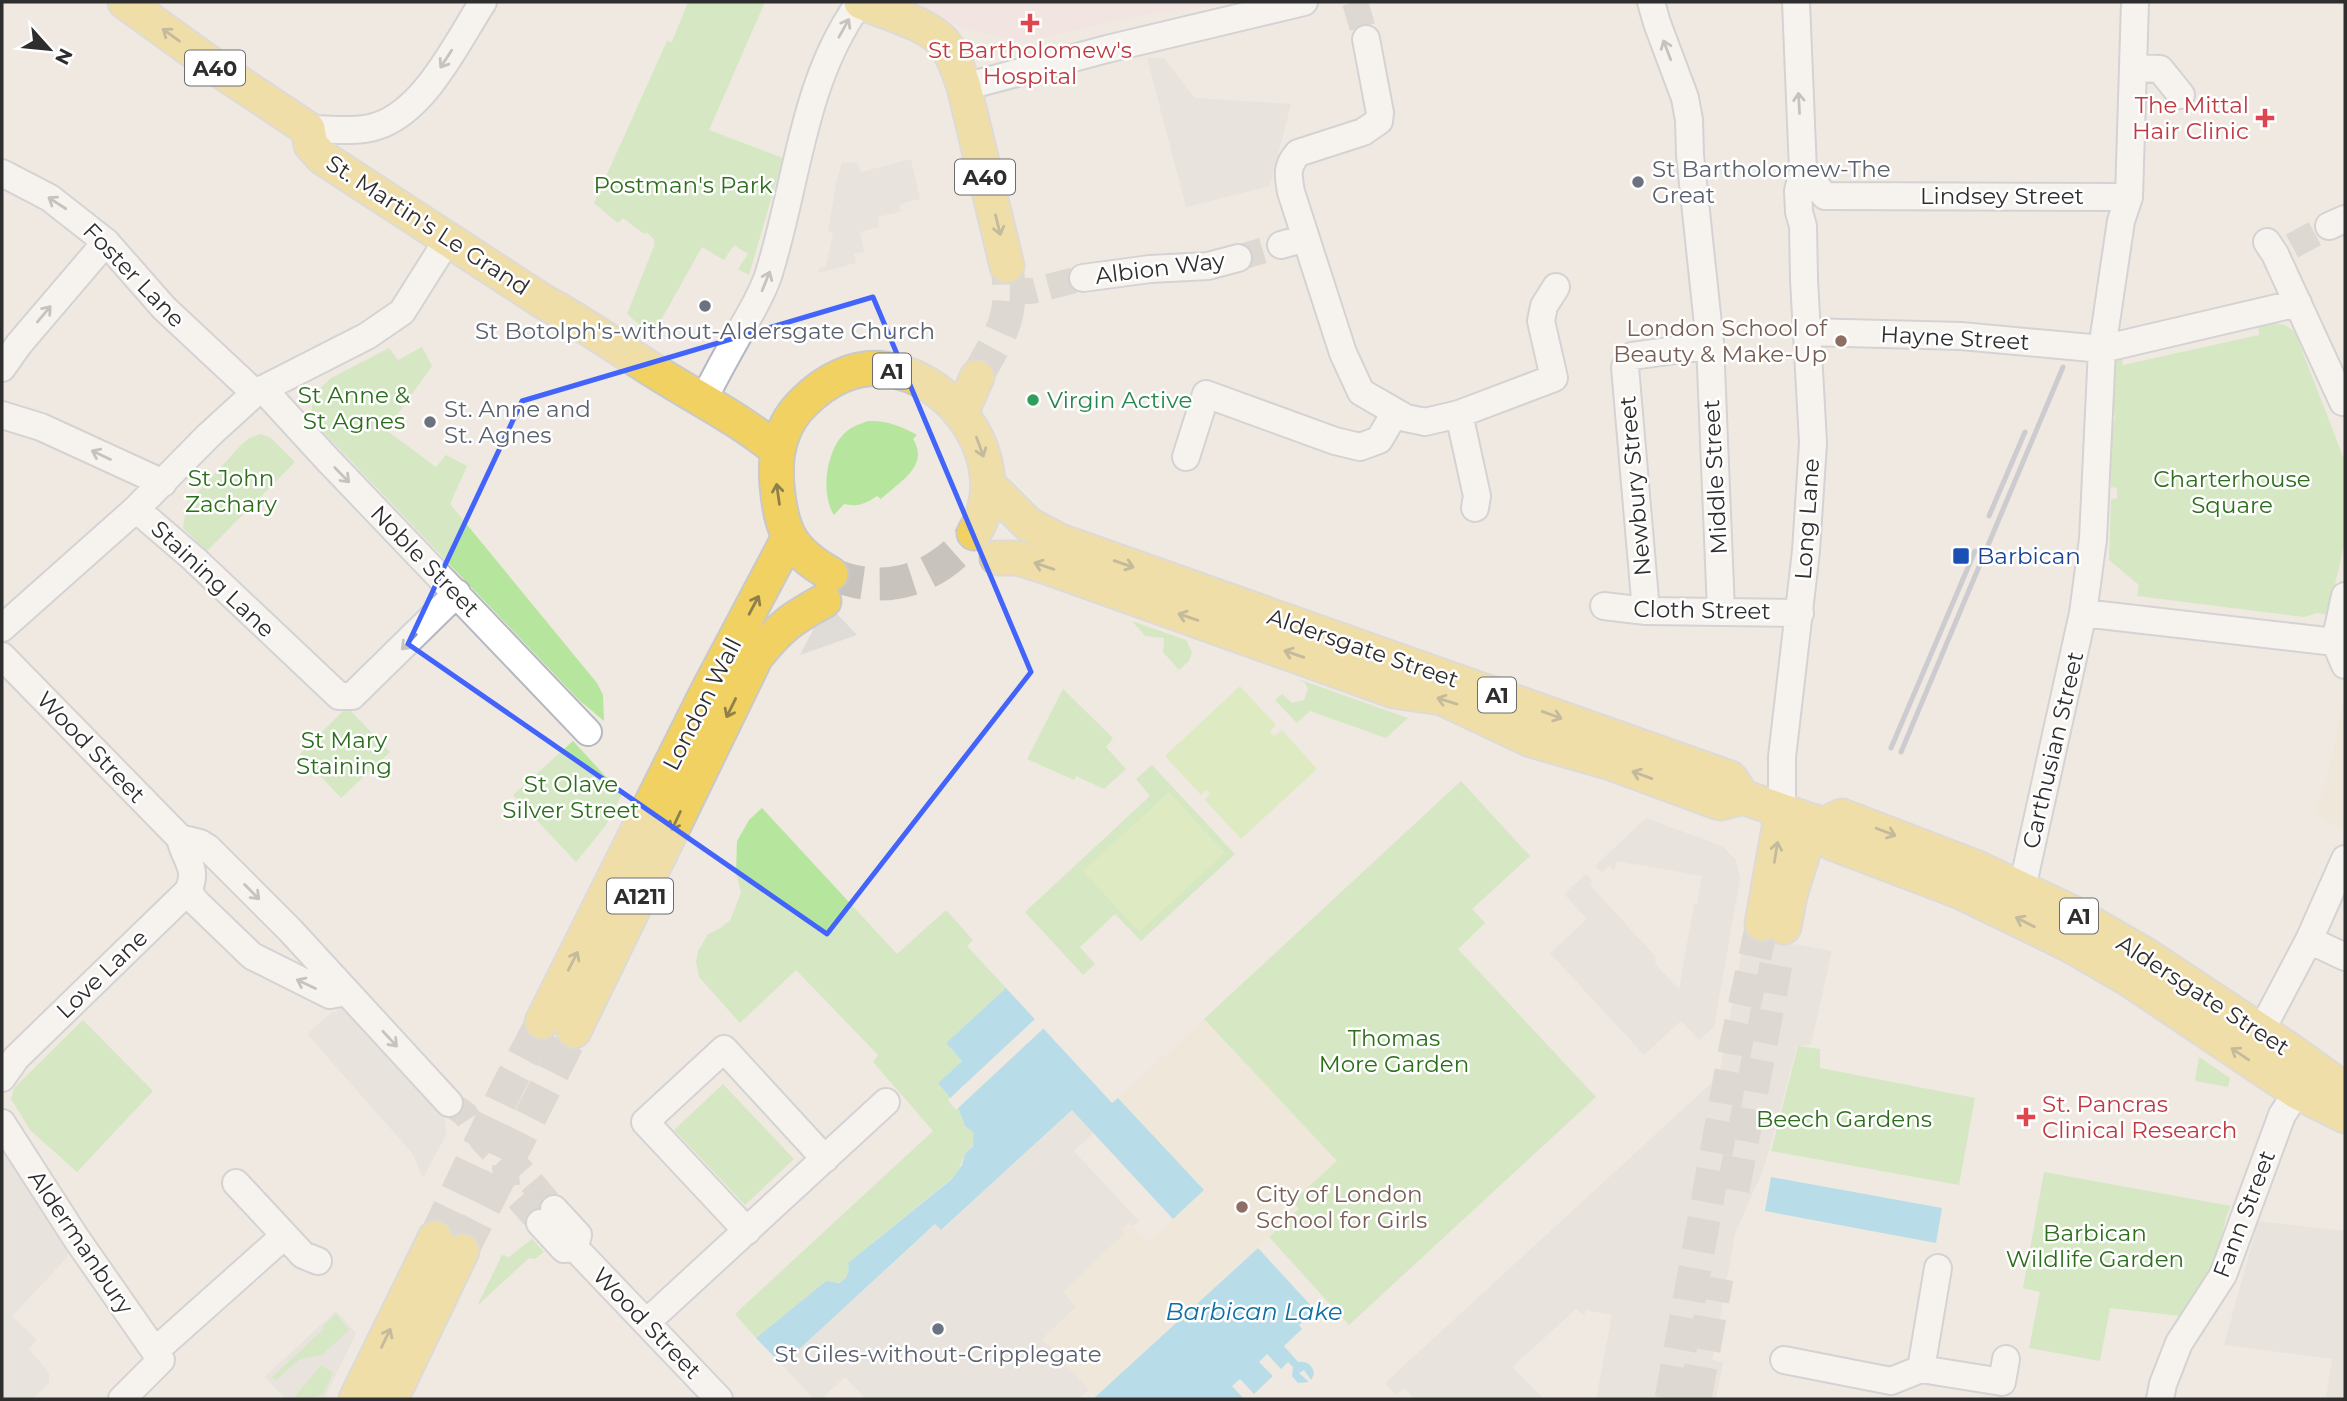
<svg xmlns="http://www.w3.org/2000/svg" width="2347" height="1401" font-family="Montserrat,sans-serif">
<rect width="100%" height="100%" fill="#efe9e1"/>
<path fill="#f0e6d1" d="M2345,690v141l-32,-18 13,-29z
M1204,1019l133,142 -43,40 6,7 -205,189 -53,-58 34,-32 -14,-15 6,-12 57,-47 -3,-3 7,-7 19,19 56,-52 -86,-92z"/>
<path fill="#f5dfe0" d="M900,2h343l-102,13 -117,27 -52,-11z"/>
<path fill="#b6e59e" d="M688,2h77l-56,128 74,28 -34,117 -11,-6 10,-15 -14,-9 -10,15 -22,-13 -50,89 -25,-22 27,-68v-7l-8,-7 -2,2 -21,-16 -5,5 -24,-20 73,-162 5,1z
M2265,321l20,4 10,7 50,130v79l-17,74 -11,-2 -13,4 -167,-21 2,-11 -30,-25 2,-61 6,-1v-10l-6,-1 -2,-62 5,-3 1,-6 -4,-5 2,-55 8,-2 2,11 136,-30 -1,-13z
M422,347l10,19 -46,64 50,37 10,-12 21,11 -17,38 147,179 6,12 1,26 -25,-21 -268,-281 2,-24 18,-17 58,-30 9,12z
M868,421c17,-1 34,5 49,14l-4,4c17,27 -14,43 -32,60l-4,-3c-12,8 -18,11 -33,8l-10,11c-14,-21 -8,-67 13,-84 6,-5 13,-7 21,-10z
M261,434l10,4 24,24 -88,89 -24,-23 4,-24 55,-60 7,-6z
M1132,621l54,19 6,12 -3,9 -10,9 -16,-18 1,-14 -19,-2z
M1298,679l110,39 -22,20 -76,-27 -13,12 -22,-23 7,-6 10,9 12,-3 4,-11 -3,-6z
M1063,689l50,49 -7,9 20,22 -22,20 -28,-13 -2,4 -47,-21z
M347,707l43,45 -49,46 -41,-44z
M573,741l49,53 -16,31 -30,37 -63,-67z
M1152,765l83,89 -94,87 -26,-27 -35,33 15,17 -12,11 -58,-63 125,-116 -14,-17z
M1461,781l69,75 -58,53 13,14 -27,26 138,148 -247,228 -80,-88 30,-28 -6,-8 44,-40 -133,-142z
M762,808l135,146 49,-44 27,30 -6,6 39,42 -60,55 16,18 -24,22 20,24 7,19 9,7c2,10 -2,13 -8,20 -4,5 -6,15 -10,22l-108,88 1,9 -6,9 -10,2 -7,-2 -70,57 -21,-24 198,-183 -60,-69 5,-7 -82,-85 -56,53 -41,-46 -3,-15 2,-11 10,-17 11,-5 11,-9 3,-7 8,-20 -5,-21 1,-31 12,-21z
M83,1020l70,71 -76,81 -47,-42 -19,-31 3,-11z
M1798,1046l22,3v19l155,30 -16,87 -188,-34z
M2199,1057l31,21 -2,9 -33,-6z
M723,1084l71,75 -49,46 -71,-75z
M2044,1172l187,34 -4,8 -13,52 -33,50 -71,-8 -10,53 -71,-13 11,-56 -17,-4z
M532,1239l12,13 -9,7 -6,-1 -52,48 25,-51 7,2z
M336,1311l20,22 -32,66h-37l-22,-22z"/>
<path fill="#c9ec9a" d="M1240,686l36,39 -6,6 4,5 8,-6 35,39 -76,70 -36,-39 5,-6 -4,-4 -5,5 -36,-39z
M1169,792l56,61 -86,79 -56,-61z"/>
<path fill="#dfdcd8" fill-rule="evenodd" d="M1147,58h17l31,40 96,6 -21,82 -84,21z
M911,159l9,40 -20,5 1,8 -23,5 1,10 -19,5 4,20 -10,2 2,9 -38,10 2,-6 5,1 5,-20 3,-15 -5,-2 8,-47 6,-22 16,1 3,9z
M827,603l30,32 -57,20z
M1646,818l76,28 14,14 4,19 -26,148 -15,13 -18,-19 -37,34 -94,-102 37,-34 -23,-25 22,-20 7,7 -3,4 66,72 -1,7 24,25 15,-85h3l5,-28 -85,-15 -3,10 -5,-5 -7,7 -7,-7z
M1745,935l87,16 -21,94 -14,1 -32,119 -30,69 -22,123v3l10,2 -7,37h-120l16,-84 -26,-5 -2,6 -8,-7 -64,58 32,32h-130l-10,-11 -8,7 -11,-12 334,-307z
M342,1008l6,3 96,101 2,23 -23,43 -11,-25 -105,-119 24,-21z
M1073,1109l21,24 -20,18 65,70 -6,5 -4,-3 -7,6 3,4 -62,59 13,15 -34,32 47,51 -11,9h-212l-21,-22 -24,22h-7l-32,-34 154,-141 6,6z
M2,1151l71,97 -10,14 -51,54 25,24 -8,9 20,24v10l-16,16h-31z
M2258,1221l87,10v168h-19l6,-40 -108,-14z
M336,1311l20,22 -32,66h-13l12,-5 10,-21 -12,-8 -28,34h-6l-22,-22zM336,1314l13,16 -27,25 -22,4 -25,22 -3,-4 52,-48 -1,-3z"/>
<path fill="#75cff0" d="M1006,988l106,115 6,-5 86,92 -31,29 -101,-109 -131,120 -6,-6 -153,141 -26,-27 70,-57 13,2c8,-4 11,-11 9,-20l104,-84 10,-14 3,-11 8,-8 1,-13 -9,-7 -7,-19 -20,-24 24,-22 -16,-18z
M1771,1177l171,31 -6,35 -171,-32z
M1258,1248l57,62 -16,15 3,4 -18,17 14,16c9,-1 15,3 16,12l-3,6 -7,-10 -5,3 10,9 -11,1 -6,-7 1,-9 -5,-5 -7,7 -14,-15 -8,8 14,14 -19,18 -14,-15 -8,7 12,13h-151z"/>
<path fill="#efe9e1" d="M1035,1019l9,9 -88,82 -8,-10z"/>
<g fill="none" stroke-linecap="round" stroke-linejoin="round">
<path stroke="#c8c4bd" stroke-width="26" stroke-dasharray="26 13" stroke-linecap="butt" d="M1355,2l11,37
M2292,246l37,-20
M1238,258l43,-13
M1010,290l22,1 51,-13
M449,1103l16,11 17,26 23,24 16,6 33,39
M505,1164l2,22 33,37"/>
<path stroke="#c8c4bd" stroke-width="33" stroke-dasharray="33 17" stroke-linecap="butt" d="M977,377c25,-47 37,-56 30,-111
M831,574c56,23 107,5 143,-41
M1733,1190l43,-225
M435,1238l73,-152 34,-64
M462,1251l112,-220
M1671,1399l65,-355 26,-120
M1695,1399l22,-121"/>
<defs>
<path id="minor" d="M1651,2l6,21 28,75 4,22 1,35 20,188 11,268
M1366,39l14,74 -1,8 -16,11 -65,21c-12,14 -10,22 -7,39l52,161 18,39 45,26 19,4 34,-8 95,-36 -13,-57 3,-15 12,-19
M2133,68l27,1 21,26
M964,87l143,-38 197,-47
M308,129c21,0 49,4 69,-3 48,-15 80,-84 106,-124
M1803,171l22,25 304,1
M2,173l48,25 56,44 58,66 91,85
M2329,226l16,-7
M2267,242l8,12 68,148
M1281,245l25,-7
M1083,278l67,-9 58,-3 30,-8
M1807,332l154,4 141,13 196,-46
M2,368l17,-24 87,-102
M263,389l65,71 260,272
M703,400c12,-23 25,-47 38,-70 10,-18 22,-37 28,-57 29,-92 33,-191 91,-271
M1459,414l18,82 -2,12
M2,415l39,12 122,56
M1186,457l20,-63 129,47 25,6 19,-7 16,-27
M136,509l58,50 145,137h13l105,-103
M1604,606l42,5 154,2
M1646,611l-21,-244 7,-11 73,-10 5,-3
M2083,613l252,29
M2,628l134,-119 73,-74 46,-42 112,-57 35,-24 46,-73
M2335,642l10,-46
M2335,642l10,23
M2,656l178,182c5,23 19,30 8,53l-172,167 -14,20
M1782,811v-54l24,-206 7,-108 -9,-164 -1,-53 -4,-14 -1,-21 5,-20 -7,-169
M180,838l20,5 8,5 82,82 159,173
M2020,886l5,-11 58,-262 10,-74 9,-190 19,-128 8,-24 6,-195
M188,891l8,11 56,54 78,39 17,-3
M2309,940l36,17
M2261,1031l48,-91 36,-81
M2,1123l74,115 85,122 -39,39
M236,1183l67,72 15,6
M554,1209l24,26 -3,13
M540,1223l24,26 11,-1
M747,1231l-102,-109 79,-73 101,110
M575,1248l144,151
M647,1322l239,-220
M155,1351l129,-115
M1784,1360l107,21 30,-12
M1921,1369l81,13 4,-23
M1921,1369l17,-101
M2160,1399l3,-15 16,-41 44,-68 59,-160 26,-40"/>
<path id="major" d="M125,2l90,65 93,62 3,16 12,13 221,144c40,21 76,48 115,72 40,25 82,46 118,76
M861,2c23,10 68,22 83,41 10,13 15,29 20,44l43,179
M961,413l16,-36
M989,485l39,39 32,17 670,237 13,19 80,28 19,-9 133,51 98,46 71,41 147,97 54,39
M997,558h20l27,8 350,125 48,7 89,42 80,23 103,38 7,2 22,-6
M831,574c-41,-23 -50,-43 -54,-89 -3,-31 4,-61 27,-83 21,-21 50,-37 81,-33 72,9 130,98 89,164
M1823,825l9,18 129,49 107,52 59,34 170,114 48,24
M1762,924l20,-113
M1784,927l6,-32 23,-74
M542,1022l164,-328 83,-157
M574,1031l182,-374c24,-30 35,-38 68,-56
M356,1399l79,-161
M391,1399l71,-148"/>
</defs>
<use href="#minor" stroke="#b4b7c1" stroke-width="30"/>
<use href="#major" stroke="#c9c9c9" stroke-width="37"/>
<use href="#minor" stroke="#fff" stroke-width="26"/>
<use href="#major" stroke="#f2d163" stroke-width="33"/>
<path stroke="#a3a6b8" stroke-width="5" d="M1989,516l36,-84
M1891,748l84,-197
M1901,752l162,-385"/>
</g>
<defs><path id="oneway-shaft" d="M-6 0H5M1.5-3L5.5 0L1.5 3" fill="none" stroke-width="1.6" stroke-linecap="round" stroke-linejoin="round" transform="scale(1.75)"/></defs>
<g stroke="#969696">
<use href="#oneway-shaft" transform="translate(844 28) rotate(-61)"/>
<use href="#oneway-shaft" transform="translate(1667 50) rotate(-111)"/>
<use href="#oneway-shaft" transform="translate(446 59) rotate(123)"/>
<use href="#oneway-shaft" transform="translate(1799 103) rotate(-93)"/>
<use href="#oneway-shaft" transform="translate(57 203) rotate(-147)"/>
<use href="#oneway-shaft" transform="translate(766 281) rotate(-68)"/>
<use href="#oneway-shaft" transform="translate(44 314) rotate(-50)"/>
<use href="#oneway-shaft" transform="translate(101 455) rotate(-155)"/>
<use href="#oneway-shaft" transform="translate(342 475) rotate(46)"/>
<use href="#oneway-shaft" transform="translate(409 642) rotate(134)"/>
<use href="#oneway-shaft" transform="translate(252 892) rotate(45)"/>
<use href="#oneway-shaft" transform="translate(306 984) rotate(-154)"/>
<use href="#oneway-shaft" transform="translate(390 1039) rotate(47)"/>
</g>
<g stroke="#908048">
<use href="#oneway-shaft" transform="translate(171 35) rotate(-144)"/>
<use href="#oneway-shaft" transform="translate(998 225) rotate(76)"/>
<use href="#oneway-shaft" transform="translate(980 447) rotate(70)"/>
<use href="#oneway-shaft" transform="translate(778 494) rotate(-98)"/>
<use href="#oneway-shaft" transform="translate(1124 564) rotate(19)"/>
<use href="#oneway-shaft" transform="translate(1044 566) rotate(-161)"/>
<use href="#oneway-shaft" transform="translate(754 605) rotate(-62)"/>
<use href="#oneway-shaft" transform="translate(1188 617) rotate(-161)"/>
<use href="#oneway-shaft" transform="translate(1294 654) rotate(-161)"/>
<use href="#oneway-shaft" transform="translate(1447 701) rotate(-163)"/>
<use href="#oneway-shaft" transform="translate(731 708) rotate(116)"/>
<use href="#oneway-shaft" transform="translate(1552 715) rotate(20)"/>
<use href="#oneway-shaft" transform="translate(1642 775) rotate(-160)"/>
<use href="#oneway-shaft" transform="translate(676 821) rotate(115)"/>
<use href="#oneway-shaft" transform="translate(1886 832) rotate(21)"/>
<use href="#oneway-shaft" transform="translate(1776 852) rotate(-81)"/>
<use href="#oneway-shaft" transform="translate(2025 922) rotate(-153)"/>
<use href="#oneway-shaft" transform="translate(573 961) rotate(-63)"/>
<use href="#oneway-shaft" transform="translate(2240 1054) rotate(-146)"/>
<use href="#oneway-shaft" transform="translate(386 1338) rotate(-64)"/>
</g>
<path d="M0 0H2347V1401H0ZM873,297l158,375 -204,262 -419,-290 114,-243z" fill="#efe9e1" fill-opacity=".55" fill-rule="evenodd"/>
<path fill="none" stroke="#4264fb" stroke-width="5" stroke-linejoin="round" d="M873,297l158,375 -204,262 -419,-290 114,-243z"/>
<g fill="#e0444e" stroke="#fff" stroke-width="2.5">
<path d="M1026.5 12.5h7v7h7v7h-7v7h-7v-7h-7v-7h7z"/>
<path d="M2261.5 107.5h7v7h7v7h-7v7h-7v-7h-7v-7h7z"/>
<path d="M2022.5 1106.5h7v7h7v7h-7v7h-7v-7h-7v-7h7z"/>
</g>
<g fill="#6b7280" stroke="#fff" stroke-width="2.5">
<circle cx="1638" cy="182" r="7"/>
<circle cx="705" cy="306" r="7"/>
<circle cx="430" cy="422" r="7"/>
<circle cx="938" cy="1329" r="7"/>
</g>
<g fill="#8d6e63" stroke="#fff" stroke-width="2.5">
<circle cx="1841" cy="341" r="7"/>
<circle cx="1242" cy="1207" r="7"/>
</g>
<circle fill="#2e9e5b" stroke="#fff" stroke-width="2.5" cx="1033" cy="400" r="7"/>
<rect fill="#1a4fb4" stroke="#fff" stroke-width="2.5" x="1952" y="547" width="18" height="18" rx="3.5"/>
<g text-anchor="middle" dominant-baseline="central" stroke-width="5" stroke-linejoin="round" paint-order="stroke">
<g fill="#fff" stroke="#6d6d6d" stroke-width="2">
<rect x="185" y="50.5" width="60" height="35" rx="5"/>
<rect x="955" y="159.5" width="60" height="35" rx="5"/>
<rect x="873" y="353.5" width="38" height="35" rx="5"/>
<rect x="1478" y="677.5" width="38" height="35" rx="5"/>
<rect x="607" y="878.5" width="66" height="35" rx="5"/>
<rect x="2060" y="898.5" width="38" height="35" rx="5"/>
</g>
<g font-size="21" font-weight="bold" fill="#2e2e2e">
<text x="215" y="68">A40</text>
<text x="985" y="177">A40</text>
<text x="892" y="371">A1</text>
<text x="1497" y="695">A1</text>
<text x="640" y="896">A1211</text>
<text x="2079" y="916">A1</text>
</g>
<g font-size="23" fill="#be3a42" stroke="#fff">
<text x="1030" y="50">St Bartholomew's<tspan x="1030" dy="26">Hospital</tspan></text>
<text x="2249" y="105" text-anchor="end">The Mittal<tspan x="2249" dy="26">Hair Clinic</tspan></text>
<text x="2042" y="1104" text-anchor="start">St. Pancras<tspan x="2042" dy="26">Clinical Research</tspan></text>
</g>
<g font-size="23" fill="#5b616d" stroke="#fff" text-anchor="start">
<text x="1652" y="169">St Bartholomew-The<tspan x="1652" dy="26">Great</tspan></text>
<text x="705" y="331" text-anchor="middle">St Botolph's-without-Aldersgate Church</text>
<text x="444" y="409">St. Anne and<tspan x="444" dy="26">St. Agnes</tspan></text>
<text x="938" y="1354" text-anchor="middle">St Giles-without-Cripplegate</text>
</g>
<g font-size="23" fill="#2c6e1b" stroke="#fff">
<text x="683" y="185">Postman's Park</text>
<text x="354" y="395">St Anne &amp;<tspan x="354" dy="26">St Agnes</tspan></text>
<text x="231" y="478">St John<tspan x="231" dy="26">Zachary</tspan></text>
<text x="2232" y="479">Charterhouse<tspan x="2232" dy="26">Square</tspan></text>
<text x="344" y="740">St Mary<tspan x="344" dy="26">Staining</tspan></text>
<text x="571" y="784">St Olave<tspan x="571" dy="26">Silver Street</tspan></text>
<text x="1394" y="1038">Thomas<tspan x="1394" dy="26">More Garden</tspan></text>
<text x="1844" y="1119">Beech Gardens</text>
<text x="2095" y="1233">Barbican<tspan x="2095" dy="26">Wildlife Garden</tspan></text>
</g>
<g font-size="23" fill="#2e2e2e" stroke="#fff">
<text x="2002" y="196">Lindsey Street</text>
<text transform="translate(428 225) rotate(33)">St. Martin's Le Grand</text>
<text transform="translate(1160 268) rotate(-7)">Albion Way</text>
<text transform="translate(134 275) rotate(46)">Foster Lane</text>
<text transform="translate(1955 338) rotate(3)">Hayne Street</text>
<text transform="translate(1715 477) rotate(-93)">Middle Street</text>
<text transform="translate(1635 486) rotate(-95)">Newbury Street</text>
<text transform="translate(1807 519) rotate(-86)">Long Lane</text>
<text transform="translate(425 561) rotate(46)">Noble Street</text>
<text transform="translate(213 579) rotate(43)">Staining Lane</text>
<text transform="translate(1702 610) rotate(1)">Cloth Street</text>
<text transform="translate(1363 648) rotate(19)">Aldersgate Street</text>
<text transform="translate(702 704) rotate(-63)">London Wall</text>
<text transform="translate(91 747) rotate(46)">Wood Street</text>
<text transform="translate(2053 750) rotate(-77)">Carthusian Street</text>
<text transform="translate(102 974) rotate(-44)">Love Lane</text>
<text transform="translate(2203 995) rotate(33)">Aldersgate Street</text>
<text transform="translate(2244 1214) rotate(-69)">Fann Street</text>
<text transform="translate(81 1242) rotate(56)">Aldermanbury</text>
<text transform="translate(647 1323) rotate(46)">Wood Street</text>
</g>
<g font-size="23" fill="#785e54" stroke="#fff" text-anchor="end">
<text x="1827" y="328">London School of<tspan x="1827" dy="26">Beauty &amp; Make-Up</tspan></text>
<text x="1256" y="1194" text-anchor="start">City of London<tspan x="1256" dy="26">School for Girls</tspan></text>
</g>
<g font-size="23" fill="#27864d" stroke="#fff" text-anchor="start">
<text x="1047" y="400">Virgin Active</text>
</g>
<g font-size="23" fill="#164399" stroke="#fff" text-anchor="start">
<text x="1977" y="556">Barbican</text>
</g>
<g font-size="24" font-style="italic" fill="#0d6fa3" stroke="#fff">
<text x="1254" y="1311">Barbican Lake</text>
</g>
</g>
<rect width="2347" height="1401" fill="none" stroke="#2e2e2e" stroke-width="7"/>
<g transform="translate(49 49) rotate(117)" stroke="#ffffff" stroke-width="5" paint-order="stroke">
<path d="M0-5L12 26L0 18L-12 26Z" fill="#2e2e2e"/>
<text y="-10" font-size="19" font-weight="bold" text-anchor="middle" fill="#2e2e2e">N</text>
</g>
</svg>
